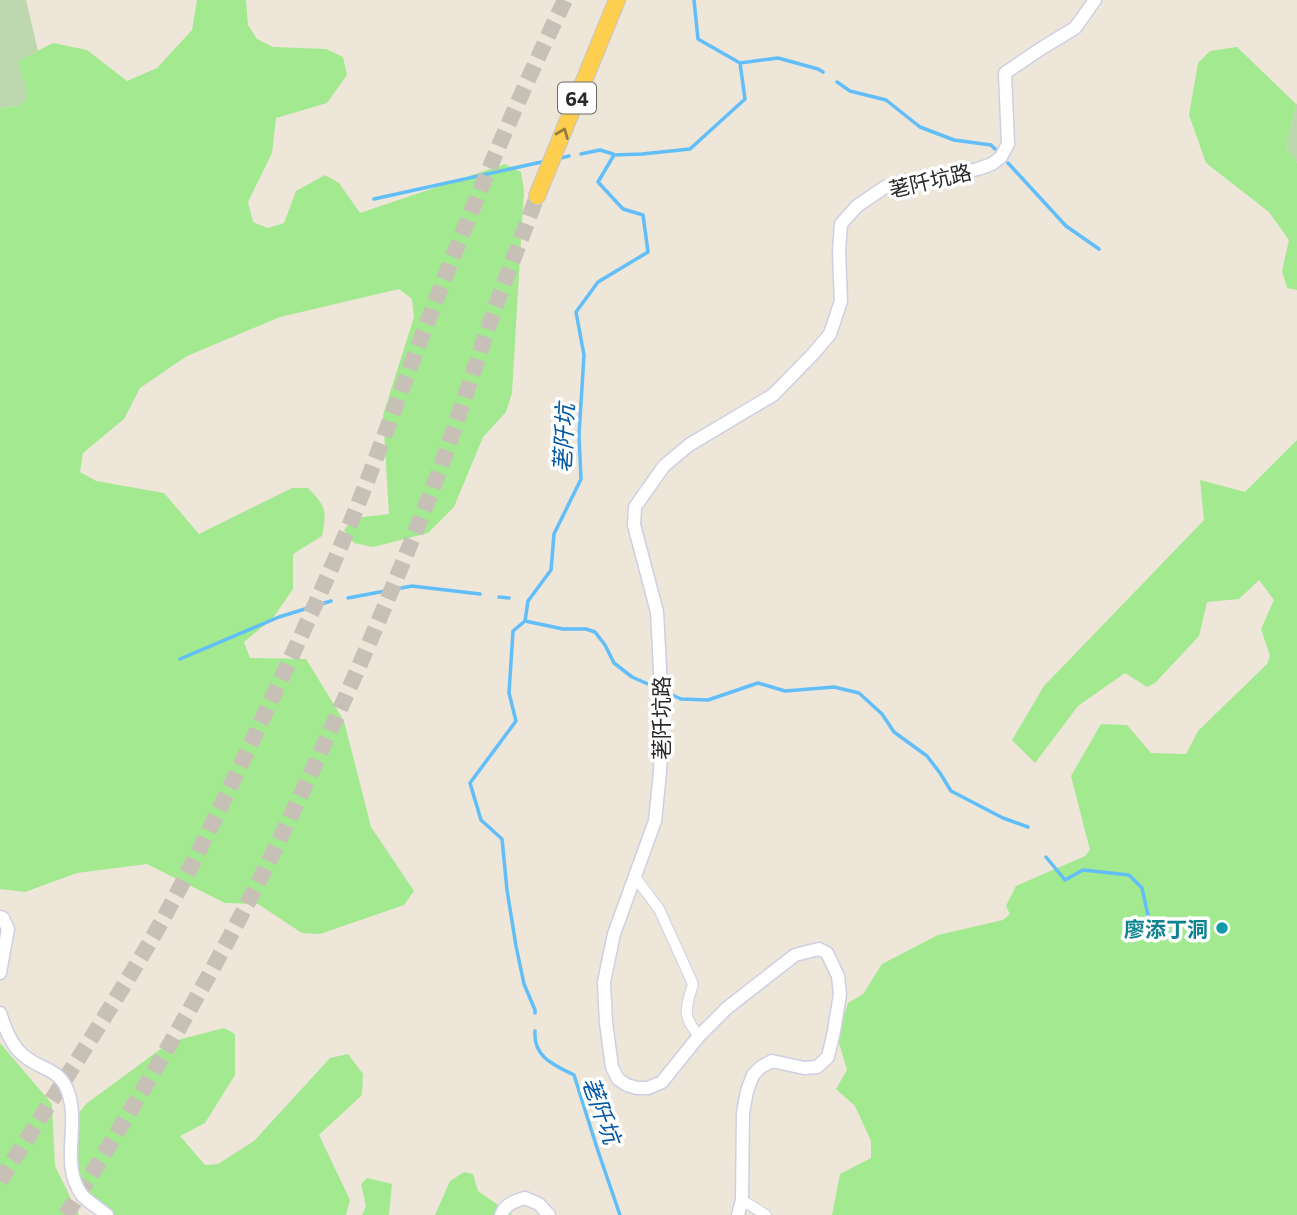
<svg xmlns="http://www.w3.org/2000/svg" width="1297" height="1215" font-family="Commissioner,'Noto Sans TC',sans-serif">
<rect width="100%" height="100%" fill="#ede6d9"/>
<path fill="#a3e990" d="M197,0h49l2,25 9,14 16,8 53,2 17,8 4,18 -20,28 -51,15 -4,35 -24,49 5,20 15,6 16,-5 12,-32 29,-16 14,8 21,30 145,-49 16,8 3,18 -12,203 -6,19 -23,25 -29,70 -26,26 -55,14 -19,-4 -10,-13 10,-12 35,-4 -6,-99 31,-98 -2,-18 -13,-10 -119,28 -93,39 -47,32 -16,31 -41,34 -3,19 16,9 68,12 35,41 93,-46h16c18,18 19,23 14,48l-29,18v35l-20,29 -29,24 6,16 56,1 38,62 27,106 43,64 -10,14 -84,29 -18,-1 -44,-29 -33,-1 -78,-39 -70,9 -52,19 -25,-3v-781l19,-2 -1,-45 35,-18 34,7 40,31 30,-13 35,-38z
M1237,47l59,57 -9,43 10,16v127l-10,-2 -5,-17 7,-31 -20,-28 -63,-49 -17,-48 9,-52 12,-12z
M1297,440v775h-465l8,-41 31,-16v-17l-16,-35 -19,-17 11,-19 -10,-34 11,-33 15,-9 19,-30 56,-29 65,-15 7,-6 -4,-8 10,-20 69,-30 5,-6 -19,-74 30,-52 26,1 24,28 35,1 12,-23 69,-67 3,-8 -9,-27 13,-29 -15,-20 -20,19 -32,3 -8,34 -44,47 -8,4 -22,-14 -47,33 -43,57 -23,-23 32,-54 160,-166 -4,-40 45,12z
M224,1028l11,6v41l-30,48 -25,13 25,29 13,-1 36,-23 76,-83 18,-4 15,20 -1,21 -43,40 31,65 -4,15h-243l-25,-24 -11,-63 19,-24 84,-62z
M0,1043l52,61 3,62 24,49h-79z
M464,1172l9,2 5,17 34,24h-77l15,-34z
M367,1178l25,6 -3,31h-27l4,-9 -5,-22z"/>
<path fill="#bdd8ae" d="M0,0h26l12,51 -20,10 10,36 -9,9 -19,2z
M1296,104h1v59l-10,-16z"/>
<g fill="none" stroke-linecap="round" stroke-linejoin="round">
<path stroke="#61bef9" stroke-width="3.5" d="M740,63l38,-5 40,11 5,3
M837,82l13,9 36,9 34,27 34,13 37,5 4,4
M581,154l19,-4 13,4
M561,158l8,-2
M1008,163l58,63 33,23
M374,199l172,-38
M499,597l10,1
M348,598l64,-12 68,8
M525,621l38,8h23l9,3 10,13 9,18 18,14 25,11
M180,659l99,-42 52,-16
M664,691l17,8 27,1 50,-17 27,8 49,-4 25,6 23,21 12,18 33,24 13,17 11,18 52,27 25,9
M1046,857l19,23 18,-10 46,5 13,13 7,32 19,14
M535,1013v-3l-11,-26 -8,-38 -9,-56 -5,-51 -21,-19 -11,-37 46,-62 -7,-28 4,-62 12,-10 3,-20 23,-31 3,-36 27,-55 -2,-44 5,-80 -8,-43 22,-30 50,-30 -5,-37 -20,-6 -25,-27 16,-27 28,-1 48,-5 55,-50 -5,-36 -42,-24 -4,-39
M535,1031c-2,26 19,34 39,44l23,73 23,67"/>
<path stroke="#c6c0b6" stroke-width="16" stroke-dasharray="16 8" stroke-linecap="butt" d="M0,1181c52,-82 105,-162 154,-246 36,-63 67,-129 98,-194 31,-66 62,-132 90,-198 27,-63 49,-127 74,-191 45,-119 94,-237 149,-352
M66,1215c73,-116 144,-235 205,-358 56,-115 108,-233 155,-352 27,-67 47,-135 71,-203 13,-35 27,-70 40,-106"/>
<defs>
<path id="minor" d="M635,877l24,32 34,75c-7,24 -12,31 6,52
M742,1200l24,15"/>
<path id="tertiary" d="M0,917l3,1 5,11 -8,44
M0,1013c5,15 11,32 23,42 18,16 38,12 46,40 10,33 -9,70 13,100 6,7 17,13 25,20
M501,1215c4,-11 14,-14 24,-17l14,6 10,11
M738,1215l4,-15 1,-87 4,-22 6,-16 8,-8 11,-6 32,7 13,-1 11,-10 6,-26 6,-37 -2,-18 -11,-23 -8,-4 -24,6 -68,53 -28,28 -37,46 -14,6h-11l-10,-3 -9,-6 -6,-12 -6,-44 -2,-41 10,-48 41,-113 5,-49 2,-66 -5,-94 -23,-87 1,-18 29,-41 25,-21 84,-50 40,-41 17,-20 11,-33 -2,-49 2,-28 16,-18 28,-19 20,-6 32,-3 41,-9 14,-5 9,-7 7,-13 -3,-71 37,-25 33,-20 20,-28"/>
<path id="trunk" d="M537,196l80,-196"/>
</defs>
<use href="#minor" stroke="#cecfe3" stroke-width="12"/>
<use href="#tertiary" stroke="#cecfe3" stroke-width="15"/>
<use href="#trunk" stroke="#c7c7c7" stroke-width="18"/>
<use href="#minor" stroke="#fff" stroke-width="10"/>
<use href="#tertiary" stroke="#fff" stroke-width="12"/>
<use href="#trunk" stroke="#fece4f" stroke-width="16"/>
</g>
<defs><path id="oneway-chevron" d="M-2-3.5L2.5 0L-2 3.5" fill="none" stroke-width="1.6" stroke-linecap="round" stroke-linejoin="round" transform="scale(1.75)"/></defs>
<use stroke="#947c3c" href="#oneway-chevron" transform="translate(563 133) rotate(-68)"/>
<circle fill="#0f9aa8" stroke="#fff" stroke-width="2.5" cx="1222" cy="928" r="7"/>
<g text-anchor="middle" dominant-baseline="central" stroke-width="7" stroke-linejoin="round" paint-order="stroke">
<rect fill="#fff" stroke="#696969" stroke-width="2" x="558" y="82.5" width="38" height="31" rx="5"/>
<g font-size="19" font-weight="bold" fill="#292929">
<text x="577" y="98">64</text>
</g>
<g font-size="21" fill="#292929" stroke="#fff">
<text transform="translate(930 180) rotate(-13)">荖阡坑路</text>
<text transform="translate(660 718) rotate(-90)">荖阡坑路</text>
</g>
<g font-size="21" font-weight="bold" fill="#0d838f" stroke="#fff" text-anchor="end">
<text x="1208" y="928">廖添丁洞</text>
</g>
<g font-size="23" font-style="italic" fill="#0158a4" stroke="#fff">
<text transform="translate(563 438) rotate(-87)">荖阡坑</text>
<text transform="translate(602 1110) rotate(70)">荖阡坑</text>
</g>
</g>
</svg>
